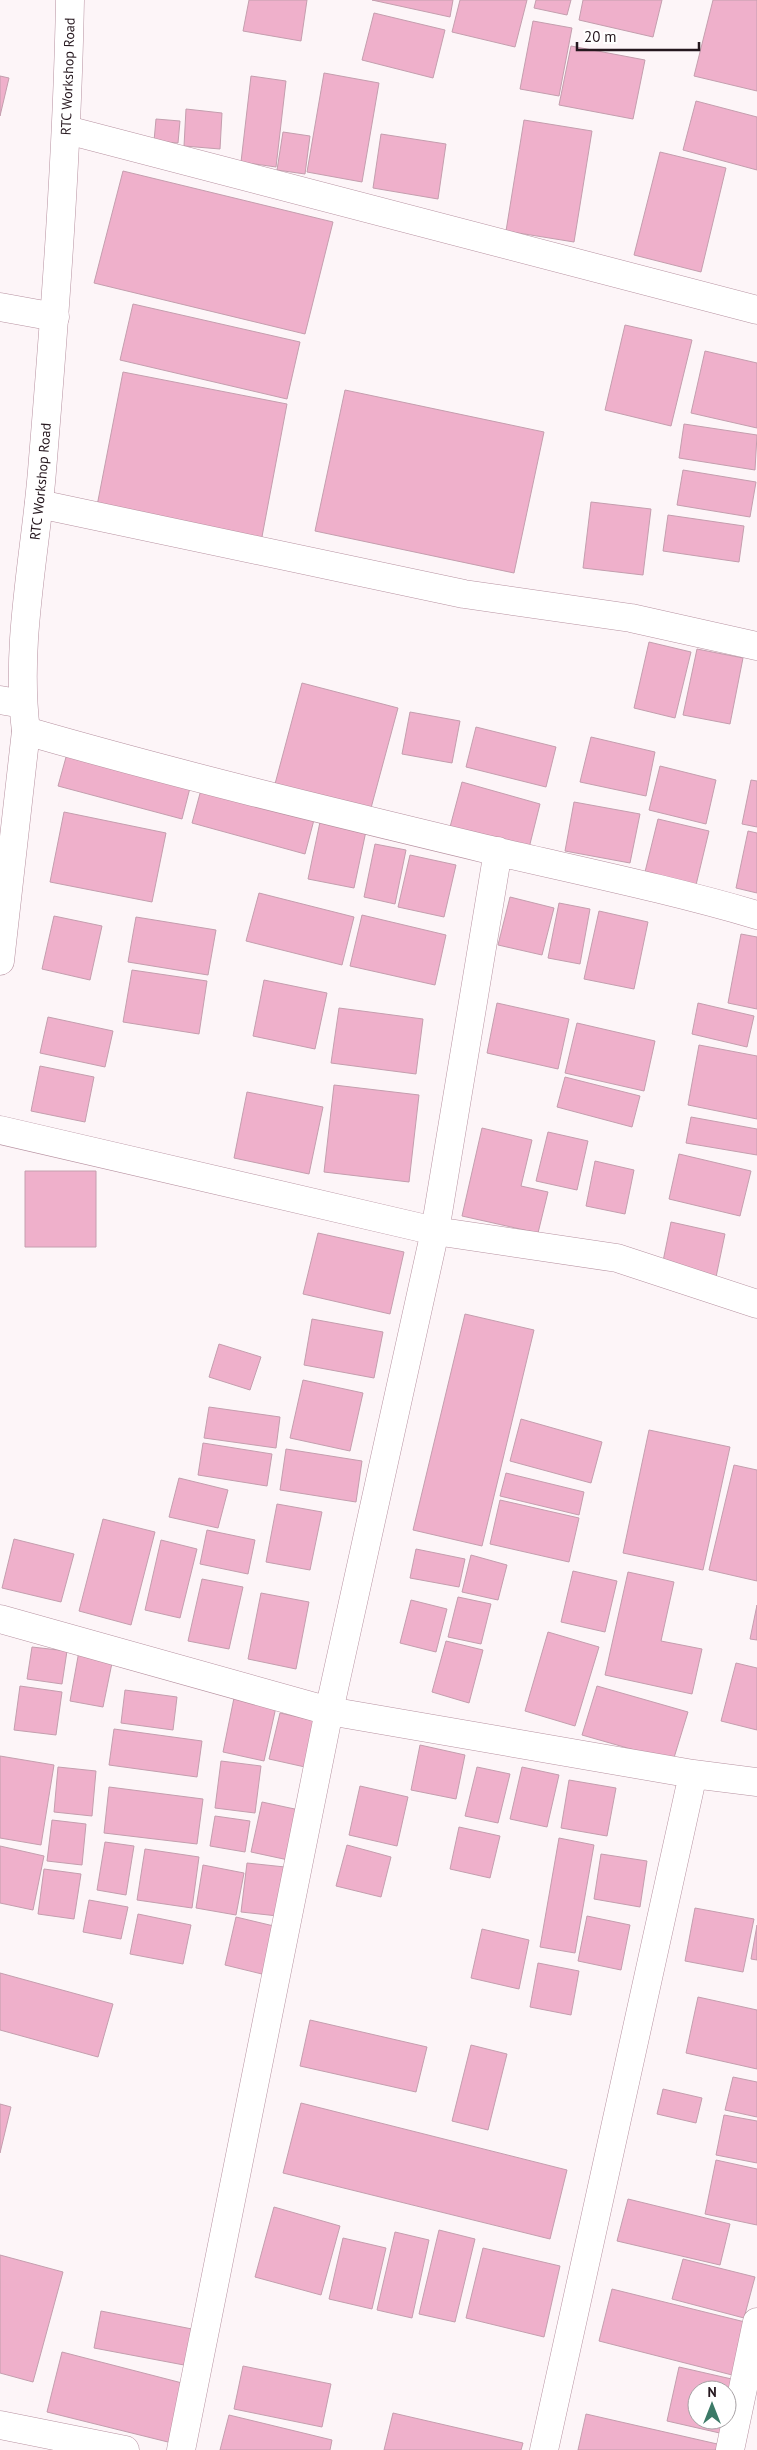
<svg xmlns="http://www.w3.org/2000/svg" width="757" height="2450" font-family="'PT Sans',sans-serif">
<rect width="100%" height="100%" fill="#fdf5f8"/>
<path fill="#efb0cb" stroke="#c49eae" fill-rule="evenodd" d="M249,0h58l-6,41 -58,-10z
M372,0h81l-3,17z
M460,0h67l-12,47 -63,-15z
M536,0h35l-4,15 -33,-7z
M583,0h79l-9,37 -74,-17z
M713,0h44v91l-63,-15z
M374,13l71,17 -12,48 -71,-18z
M533,21l39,7 -13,68 -39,-7z
M571,46l74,14 -12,59 -74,-14z
M324,73l55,10 -17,99 -55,-10z
M0,76l9,2 -9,38z
M251,76l35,5 -10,86 -35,-5z
M696,101l61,16v53l-74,-20z
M186,109l36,4 -2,36 -36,-3z
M156,119l24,2 -2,22 -24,-2z
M524,120l68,11 -18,111 -68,-11z
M283,132l27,4 -5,38 -28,-4z
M381,134l65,10 -8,55 -65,-11z
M660,152l66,16 -25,104 -67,-17z
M123,171l210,51 -28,112 -211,-51z
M133,304l167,38 -13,57 -167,-39z
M625,325l67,15 -21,86 -66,-16z
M705,351l52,12v65l-66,-15z
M123,372l164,32 -26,138 -165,-31z
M345,390l199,42 -30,141 -199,-42z
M684,424l73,11 -2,35 -76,-12z
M683,470l73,12 -6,35 -73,-12z
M591,502l60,7 -8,66 -60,-7z
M668,515l76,11 -5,36 -76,-11z
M649,642l42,10 -16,66 -41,-10z
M697,649l46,9 -13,66 -47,-9z
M302,683l96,25 -27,100 -96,-24z
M410,712l50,9 -8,42 -50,-9z
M476,727l80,20 -10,40 -80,-20z
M591,737l64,15 -9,44 -66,-14z
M68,750l123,34 -9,35 -124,-33z
M660,766l56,14 -10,44 -57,-14z
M751,780l6,1v46l-15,-3z
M462,782l78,22 -11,44 -79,-21z
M202,786l113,30 -10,38 -113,-31z
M574,802l66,12 -10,49 -65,-12z
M64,812l102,21 -14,69 -102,-20z
M658,819l51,12 -13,54 -51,-13z
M320,822l46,9 -12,57 -46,-9z
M748,831l9,2v60l-21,-5z
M375,844l31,6 -11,54 -31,-7z
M410,855l46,10 -12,52 -46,-10z
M259,893l95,24 -12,48 -96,-24z
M510,897l44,11 -12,47 -44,-10z
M559,903l31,6 -10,55 -32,-6z
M599,911l49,11 -14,67 -50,-10z
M362,915l84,20 -11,50 -85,-19z
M54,916l48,10 -12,54 -48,-11z
M136,917l80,13 -8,45 -80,-13z
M741,934l16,3v72l-29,-6z
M132,970l75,11 -8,53 -76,-12z
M264,980l63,13 -12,56 -62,-13z
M497,1003l72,16 -11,50 -71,-16z
M698,1003l56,13 -7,31 -55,-13z
M339,1008l84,11 -7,55 -85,-11z
M48,1017l65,14 -8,36 -65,-14z
M577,1023l78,18 -11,50 -79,-18z
M699,1045l58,11v63l-69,-14z
M40,1066l54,11 -9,45 -54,-11z
M565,1077l75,19 -8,31 -75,-20z
M334,1085l85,10 -10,87 -85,-10z
M247,1092l76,15 -14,67 -75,-16z
M691,1117l66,12v26l-71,-12z
M482,1128l50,12 -11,46 27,6 -10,41 -76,-17z
M548,1132l40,9 -11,49 -41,-9z
M679,1154l72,17 -11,45 -71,-17z
M595,1161l39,9 -9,44 -39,-8z
M25,1171h71v76h-71z
M671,1222l54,12 -10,48 -54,-11z
M318,1233l86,19 -14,62 -87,-20z
M465,1314l69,16 -52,216 -69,-16z
M312,1319l71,13 -9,46 -70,-13z
M219,1344l42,13 -11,33 -41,-13z
M303,1380l60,13 -13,58 -60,-13z
M209,1407l71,10 -4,31 -72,-10z
M521,1419l81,23 -11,41 -81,-22z
M649,1430l81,17 -27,123 -80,-17z
M203,1443l69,11 -5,32 -69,-11z
M286,1449l76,12 -6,41 -76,-12z
M734,1465l23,5v111l-48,-11z
M506,1473l78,19 -5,23 -79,-19z
M179,1478l49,12 -10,38 -49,-11z
M500,1500l79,18 -10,44 -79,-18z
M277,1504l45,8 -12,58 -44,-8z
M103,1519l52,13 -24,93 -52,-14z
M207,1530l48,10 -7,34 -48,-10z
M14,1539l60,15 -13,48 -59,-14z
M161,1540l36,9 -17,69 -35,-8z
M416,1549l49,10 -6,28 -49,-9z
M471,1555l36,10 -9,35 -36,-8z
M573,1571l44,10 -12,51 -44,-10z
M628,1572l46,10 -13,59 41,8 -10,45 -87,-19z
M202,1579l41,8 -14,62 -41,-8z
M261,1593l48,9 -13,67 -48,-10z
M458,1597l33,7 -10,40 -33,-7z
M411,1600l36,9 -11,43 -36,-9z
M757,1605v35l-7,-1z
M548,1632l51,15 -24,79 -50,-15z
M446,1641l37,9 -14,53 -37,-11z
M32,1647l35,4 -5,33 -35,-5z
M79,1651l34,7 -10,49 -33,-6z
M736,1663l21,5v62l-36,-9z
M20,1686l42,6 -6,43 -42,-5z
M597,1686l91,26 -15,49 -91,-26z
M125,1690l52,7 -4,33 -52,-7z
M234,1698l42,9 -12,54 -41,-9z
M280,1713l36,8 -11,46 -36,-8z
M114,1729l88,12 -5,36 -88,-12z
M420,1745l45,10 -9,44 -45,-9z
M0,1756l54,9 -13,80 -41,-7z
M221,1761l40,5 -6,47 -40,-5z
M58,1767l38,4 -4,45 -38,-4z
M477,1767l33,7 -12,49 -33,-7z
M522,1767l37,8 -12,52 -37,-8z
M569,1780l47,8 -9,48 -46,-8z
M360,1786l48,11 -11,49 -48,-11z
M109,1787l94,12 -6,45 -93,-11z
M262,1802l42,9 -11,50 -42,-9z
M215,1816l35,5 -5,31 -35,-6z
M52,1820l34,4 -4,41 -35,-4z
M459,1827l41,9 -10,42 -40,-9z
M559,1838l35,7 -19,108 -35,-6z
M105,1842l29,4 -8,49 -29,-5z
M347,1845l44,12 -10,40 -45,-11z
M0,1846l44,10 -11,54 -33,-7z
M145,1849l54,8 -7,51 -55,-8z
M601,1854l46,7 -7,46 -46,-8z
M247,1863l38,4 -7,49 -37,-4z
M203,1865l41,8 -8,42 -40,-7z
M44,1869l37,5 -7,45 -36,-5z
M89,1900l39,7 -7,32 -38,-7z
M695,1908l59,11 -11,53 -58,-11z
M138,1914l53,11 -8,39 -53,-10z
M587,1916l43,9 -9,45 -43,-9z
M236,1917l42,10 -12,48 -41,-10z
M757,1925v35l-6,-1z
M482,1929l47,11 -10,49 -48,-11z
M538,1963l41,8 -8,44 -41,-8z
M0,1973l113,31 -15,53 -98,-27z
M698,1997l59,13v59l-71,-16z
M310,2020l117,27 -11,45 -116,-26z
M471,2045l36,9 -19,76 -36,-9z
M733,2077l24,5v35l-32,-7z
M663,2089l39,9 -6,25 -39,-9z
M301,2103l266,67 -17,69 -267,-66z
M0,2104l11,3 -11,46z
M724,2115l33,6v42l-41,-8z
M716,2160l41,9v56l-52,-11z
M628,2199l102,25 -10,41 -103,-24z
M274,2207l66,19 -19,69 -66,-18z
M439,2230l36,9 -20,83 -36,-8z
M395,2232l34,8 -17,78 -35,-8z
M343,2238l43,10 -14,61 -43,-10z
M483,2248l77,18 -16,71 -78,-19z
M0,2255l63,17 -30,110 -33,-9z
M683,2259l72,18 -11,41 -72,-19z
M612,2289l137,34 -13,53 -137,-35z
M101,2311l91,18 -8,36 -90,-17z
M62,2352l124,32 -14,59 -125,-31z
M243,2366l88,18 -9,43 -88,-18z
M679,2367l57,13 -12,54 -57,-13zM697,2390h30v30h-30z
M393,2413l130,30 -2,7h-137z
M586,2414l140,32 -1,4h-147z
M229,2415l103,25 -2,10h-110z"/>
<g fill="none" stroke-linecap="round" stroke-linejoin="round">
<defs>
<path id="street" d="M67,130l690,180
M0,307l55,10
M39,504l425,90 167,24 126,28
M0,700l23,4
M26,731c156,45 315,83 473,121 86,20 173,38 258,63
M0,1130l435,101 182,27 140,46
M0,1619l329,92 364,63 64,8
M0,2425l125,25
M181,2450l148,-739 106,-480 63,-380
M544,2450l149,-676
M730,2450l27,-128"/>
<g id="secondary">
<path id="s1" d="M0,961l26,-230c-11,-86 9,-174 16,-260 13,-157 25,-313 28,-471"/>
</g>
</defs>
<use href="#street" stroke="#b792a1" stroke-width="29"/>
<use href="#secondary" stroke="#b792a1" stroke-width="29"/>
<use href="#street" stroke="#fff" stroke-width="28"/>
<use href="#secondary" stroke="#fff" stroke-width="28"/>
</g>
<g text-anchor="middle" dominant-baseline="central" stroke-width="4.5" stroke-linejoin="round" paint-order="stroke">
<g font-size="14" fill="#25171e" stroke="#fff">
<text stroke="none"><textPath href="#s1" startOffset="888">RTC Workshop Road</textPath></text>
<text stroke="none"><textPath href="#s1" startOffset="482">RTC Workshop Road</textPath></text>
</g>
</g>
<g transform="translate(712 2405)"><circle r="24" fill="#ffffff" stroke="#a8a2a5"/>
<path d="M0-4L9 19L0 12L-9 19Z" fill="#3c7a67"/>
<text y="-8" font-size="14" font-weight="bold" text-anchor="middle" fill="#25171e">N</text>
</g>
<path d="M577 42v8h122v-8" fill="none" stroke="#25171e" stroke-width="2.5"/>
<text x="584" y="42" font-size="15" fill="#25171e" stroke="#ffffff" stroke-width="4" paint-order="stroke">20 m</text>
</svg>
